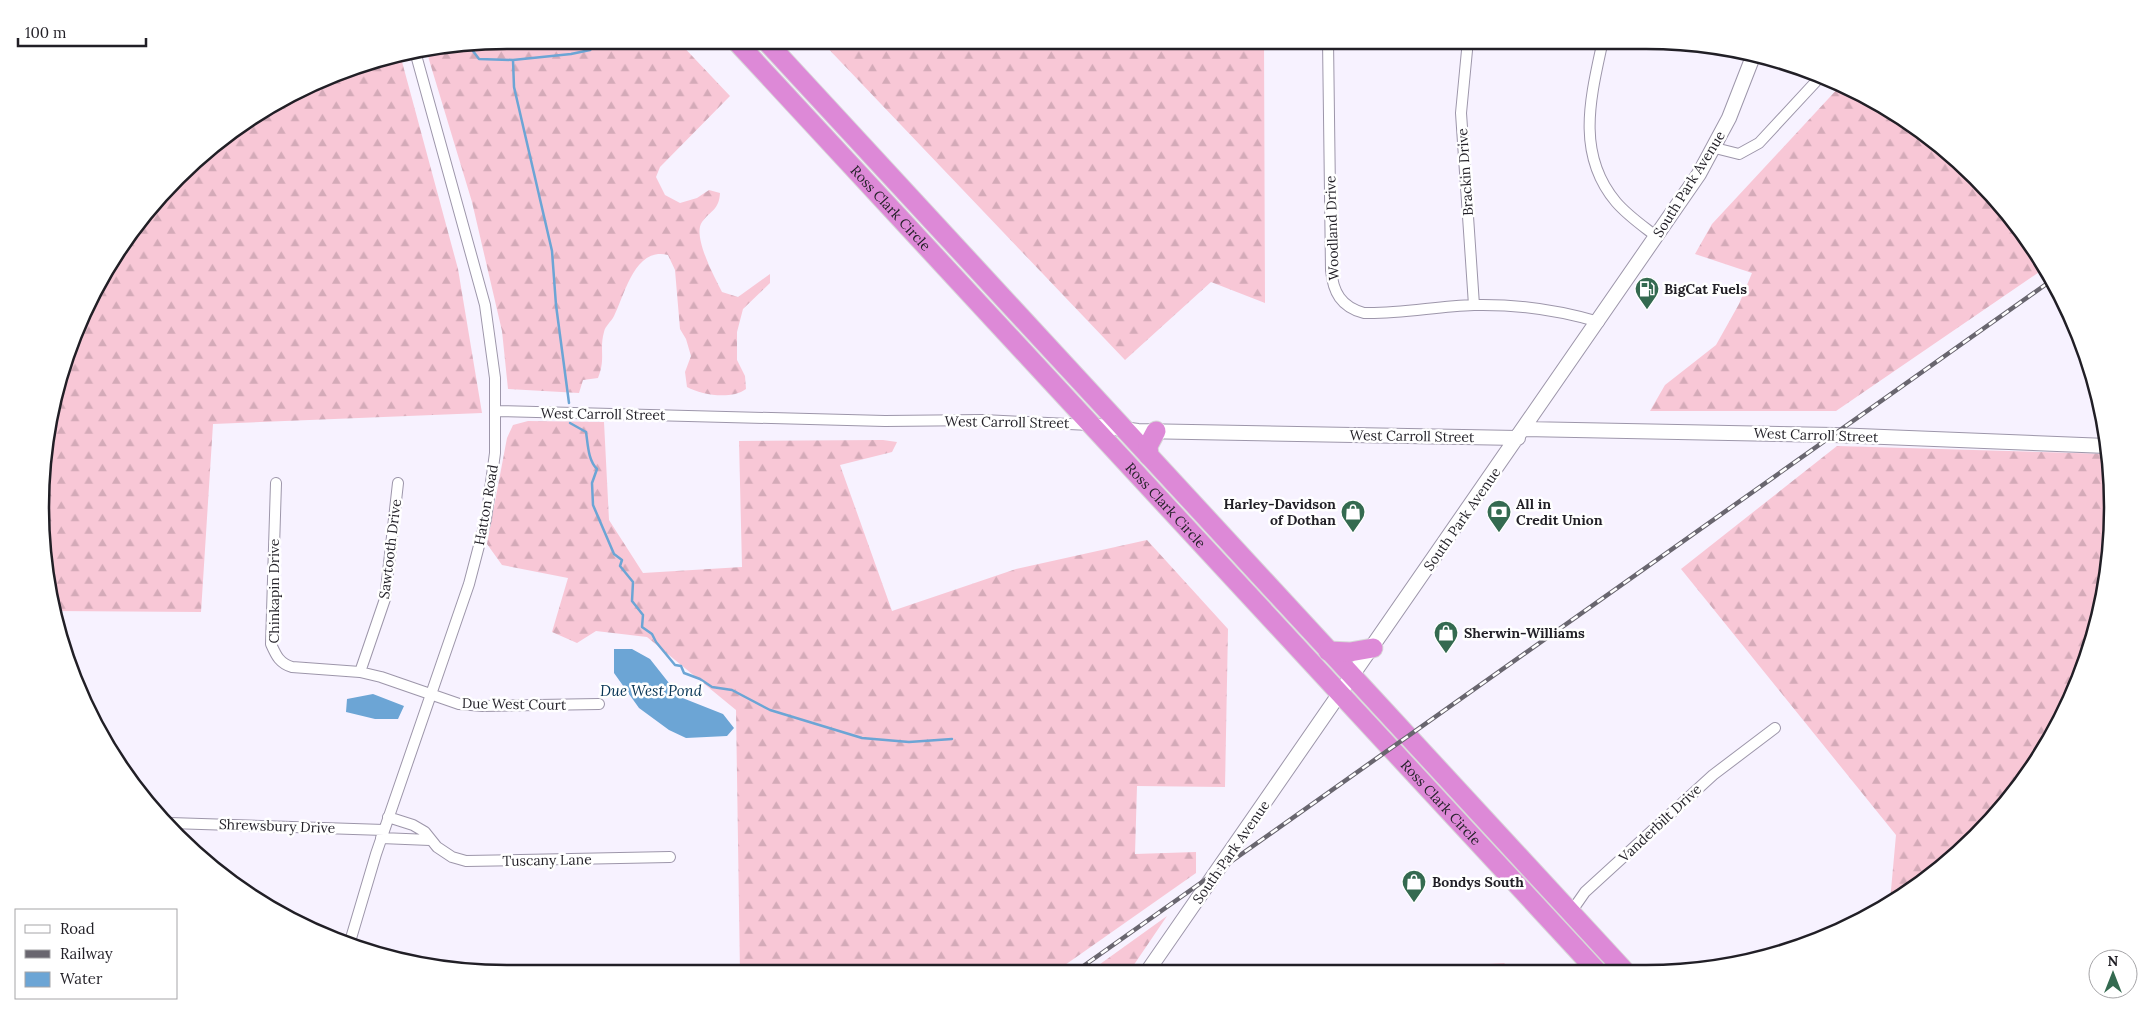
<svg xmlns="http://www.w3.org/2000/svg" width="2153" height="1014" font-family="Lora,serif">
<defs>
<pattern id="forest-firs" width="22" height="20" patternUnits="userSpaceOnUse" patternTransform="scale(1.25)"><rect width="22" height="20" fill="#f8c7d6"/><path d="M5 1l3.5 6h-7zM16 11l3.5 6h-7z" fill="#d4aab8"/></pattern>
</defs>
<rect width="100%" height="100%" fill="#f7f2ff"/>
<path fill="url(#forest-firs)" d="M507,40h18l18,4 28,-4h106l53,56 -70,71 -4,10 9,18 15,8 17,-5 12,-8 11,3c-1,17 -9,17 -18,29 -10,14 13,56 20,70l16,5 32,-23v9l-27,26 -6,23v28l8,16 1,13c-15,11 -44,6 -59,-2l-2,-15 6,-16 -5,-17 -6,-10 -5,-59 -7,-15c-34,-8 -43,40 -54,61 -3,6 -9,10 -10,16 -5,18 2,26 -6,46l-15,2 -4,13 -71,-4 -6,-58 -30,-129 -45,-149z
M820,40h444l1,263 -54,-21 -86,78z
M401,58l57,211 24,144 -269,11 -12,188 -147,-1 -5,-13 -9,-91 9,-91 53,-142 97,-118 75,-54 83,-37z
M1841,85c21,11 45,20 64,34 51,34 111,95 140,149l-209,143h-186l15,-26 51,-40 23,-41 13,-31 -57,-19 17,-30z
M528,421l76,1 5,98 34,53 99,-6 -3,-126 144,-1 14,2 -5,10 -52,13 52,146 124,-42 131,-29 81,89 -3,158 -88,-1 -2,68 61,-2v21l-141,99 -315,1 -4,-263 -89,-73 -51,-6 -19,12 -25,-11 16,-54 -66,-13 -15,-21 20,-106 6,-13z
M1837,446l271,8 5,53 -9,91 -26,87 -61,106 -86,86 -41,24 6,-66 -215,-266z
M1167,916l-38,56h-40z
M1504,963l9,8h-31l7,-7z"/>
<path fill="#6ca5d5" d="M614,649h18l18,10 30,38 43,17 11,14 -7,8 -41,2 -17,-8 -30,-22 -25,-35z
M373,694l31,12 -6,13h-23l-29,-7 1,-13z"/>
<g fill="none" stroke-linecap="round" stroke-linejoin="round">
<path stroke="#6ca5d5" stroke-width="2.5" d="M476,45l-3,6 6,8 34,1 58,-6 19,-4 9,-9 20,-1
M513,60l1,27 38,164 4,54 13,98
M570,423l16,9c2,13 2,28 11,37l-5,14 1,22 21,49 8,6 -2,6 13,16 -1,19 11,14 -1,12 10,7 4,8 19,23 6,1 3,7 16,6 12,8 20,3 38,20 92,28 47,4 43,-3"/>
<defs>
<path id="street" d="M1328,40l3,230c2,22 10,37 33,43 37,1 73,-7 110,-8 43,-1 84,5 125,17
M1468,40l-7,73 13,192
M1603,40c-12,56 -28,113 13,162 12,14 27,24 41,35
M1715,148l24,6 20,-11 63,-68
M496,411l389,10 98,-1 107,5
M276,483l-5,161c5,11 8,19 21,23l68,5 21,5 78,27 24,2 116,-2
M360,672l25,-73 13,-116
M388,817l25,8 12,7 12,15 15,10 14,4 204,-4
M170,823l214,7
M381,838l49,2
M1569,915l16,-23 128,-117 62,-47
M349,945l27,-91 93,-270 17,-65 9,-66v-75l-10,-73 -69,-250"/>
<path id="secondary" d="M1091,425l47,6 380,7
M1524,429l310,6 273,11
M1147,972l552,-798 30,-56 25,-64"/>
<g id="highway">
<path id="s1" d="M735,40l861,930"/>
<path d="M765,40l859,930"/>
<path d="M1149,456l-1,-10 8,-15"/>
<path d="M1328,651l22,1 23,-4"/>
</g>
</defs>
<use href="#street" stroke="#9d96aa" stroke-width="12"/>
<use href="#secondary" stroke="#9d96aa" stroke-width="16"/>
<use href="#highway" stroke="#d7d7d8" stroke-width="21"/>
<use href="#street" stroke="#fff" stroke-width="10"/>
<use href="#secondary" stroke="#fff" stroke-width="14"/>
<use href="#highway" stroke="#dd89d7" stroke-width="19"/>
<defs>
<path id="rail" d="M1075,972l977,-692"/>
</defs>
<use href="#rail" stroke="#69666f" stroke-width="4.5"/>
<use href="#rail" stroke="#fff" stroke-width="2.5" stroke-dasharray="8" stroke-linecap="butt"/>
</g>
<defs>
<symbol id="fuel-pin" viewBox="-11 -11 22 30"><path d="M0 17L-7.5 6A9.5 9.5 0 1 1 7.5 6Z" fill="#346a50" stroke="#fff"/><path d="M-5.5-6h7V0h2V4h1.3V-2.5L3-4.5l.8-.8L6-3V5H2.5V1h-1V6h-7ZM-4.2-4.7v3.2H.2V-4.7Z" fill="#fff"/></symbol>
<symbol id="shop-pin" viewBox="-11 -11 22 30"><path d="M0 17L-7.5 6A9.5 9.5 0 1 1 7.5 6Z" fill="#346a50" stroke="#fff"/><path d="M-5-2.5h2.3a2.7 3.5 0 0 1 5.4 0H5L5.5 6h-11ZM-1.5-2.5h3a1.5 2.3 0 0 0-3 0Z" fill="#fff"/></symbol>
<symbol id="bank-pin" viewBox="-11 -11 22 30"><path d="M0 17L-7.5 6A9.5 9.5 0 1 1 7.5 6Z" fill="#346a50" stroke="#fff"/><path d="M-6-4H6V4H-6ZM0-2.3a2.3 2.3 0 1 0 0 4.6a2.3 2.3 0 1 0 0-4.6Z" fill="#fff"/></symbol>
</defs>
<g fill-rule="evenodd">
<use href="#fuel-pin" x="1633" y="275" width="28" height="38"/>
<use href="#shop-pin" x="1339" y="498" width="28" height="38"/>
<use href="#bank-pin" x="1485" y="498" width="28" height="38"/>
<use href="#shop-pin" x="1432" y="619" width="28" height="38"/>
<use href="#shop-pin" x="1400" y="868" width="28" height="38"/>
</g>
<g text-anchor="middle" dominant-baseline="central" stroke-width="5" stroke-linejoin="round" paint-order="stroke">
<g font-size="14" fill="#211f26" stroke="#fff">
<text transform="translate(1465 172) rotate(-94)">Brackin Drive</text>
<text transform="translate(1689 184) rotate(-58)">South Park Avenue</text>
<text stroke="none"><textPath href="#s1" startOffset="229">Ross Clark Circle</textPath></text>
<text transform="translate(1332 228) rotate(-92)">Woodland Drive</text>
<text transform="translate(603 414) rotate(1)">West Carroll Street</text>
<text transform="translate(1007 422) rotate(1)">West Carroll Street</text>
<text transform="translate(1816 435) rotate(2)">West Carroll Street</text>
<text transform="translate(1412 436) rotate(1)">West Carroll Street</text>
<text transform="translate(486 505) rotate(-80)">Hatton Road</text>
<text stroke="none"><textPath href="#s1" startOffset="634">Ross Clark Circle</textPath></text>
<text transform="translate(1462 519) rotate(-55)">South Park Avenue</text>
<text transform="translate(390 549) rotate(-83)">Sawtooth Drive</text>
<text transform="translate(274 591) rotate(-90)">Chinkapin Drive</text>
<text transform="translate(514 704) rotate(1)">Due West Court</text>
<text stroke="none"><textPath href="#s1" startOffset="1039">Ross Clark Circle</textPath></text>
<text transform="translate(1660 823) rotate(-43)">Vanderbilt Drive</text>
<text transform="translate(277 826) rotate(2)">Shrewsbury Drive</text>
<text transform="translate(1231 852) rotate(-55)">South Park Avenue</text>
<text transform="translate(547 860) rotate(-1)">Tuscany Lane</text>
</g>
<g font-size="14" font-weight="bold" fill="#211f26" stroke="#fff" text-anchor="start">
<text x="1664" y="289">BigCat Fuels</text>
<text x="1336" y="504" text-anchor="end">Harley-Davidson<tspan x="1336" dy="16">of Dothan</tspan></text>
<text x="1516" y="504">All in<tspan x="1516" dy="16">Credit Union</tspan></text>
<text x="1464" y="633">Sherwin-Williams</text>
<text x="1432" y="882">Bondys South</text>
</g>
<g font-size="15" font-style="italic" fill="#073455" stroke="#fff">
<text x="651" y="690">Due West Pond</text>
</g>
</g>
<path d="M0 0H2153V1014H0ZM507 49H1646A458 458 0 0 1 2104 507V507A458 458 0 0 1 1646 965H507A458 458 0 0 1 49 507V507A458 458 0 0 1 507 49Z" fill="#fff" fill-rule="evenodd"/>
<path fill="none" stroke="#211f26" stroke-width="2.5" d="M507 49H1646A458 458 0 0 1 2104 507V507A458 458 0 0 1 1646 965H507A458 458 0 0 1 49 507V507A458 458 0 0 1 507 49Z"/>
<rect x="15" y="909" width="162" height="90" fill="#ffffff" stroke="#a6a5a8"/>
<rect x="25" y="925" width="25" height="8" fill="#ffffff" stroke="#a6a5a8"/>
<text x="60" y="934" font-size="15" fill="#211f26">Road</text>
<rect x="25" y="950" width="25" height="8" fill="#69666f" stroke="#a6a5a8"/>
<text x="60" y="959" font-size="15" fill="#211f26">Railway</text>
<rect x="25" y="972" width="25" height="15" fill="#6ca5d5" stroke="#a6a5a8"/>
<text x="60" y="984" font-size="15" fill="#211f26">Water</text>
<g transform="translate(2113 974)"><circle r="24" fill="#ffffff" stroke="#a6a5a8"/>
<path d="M0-4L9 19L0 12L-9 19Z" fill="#346a50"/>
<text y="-8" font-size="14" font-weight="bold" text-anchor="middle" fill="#211f26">N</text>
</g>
<path d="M18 38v8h128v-8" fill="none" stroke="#211f26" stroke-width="2.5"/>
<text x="25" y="38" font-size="15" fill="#211f26" stroke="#ffffff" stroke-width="4" paint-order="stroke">100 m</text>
</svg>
